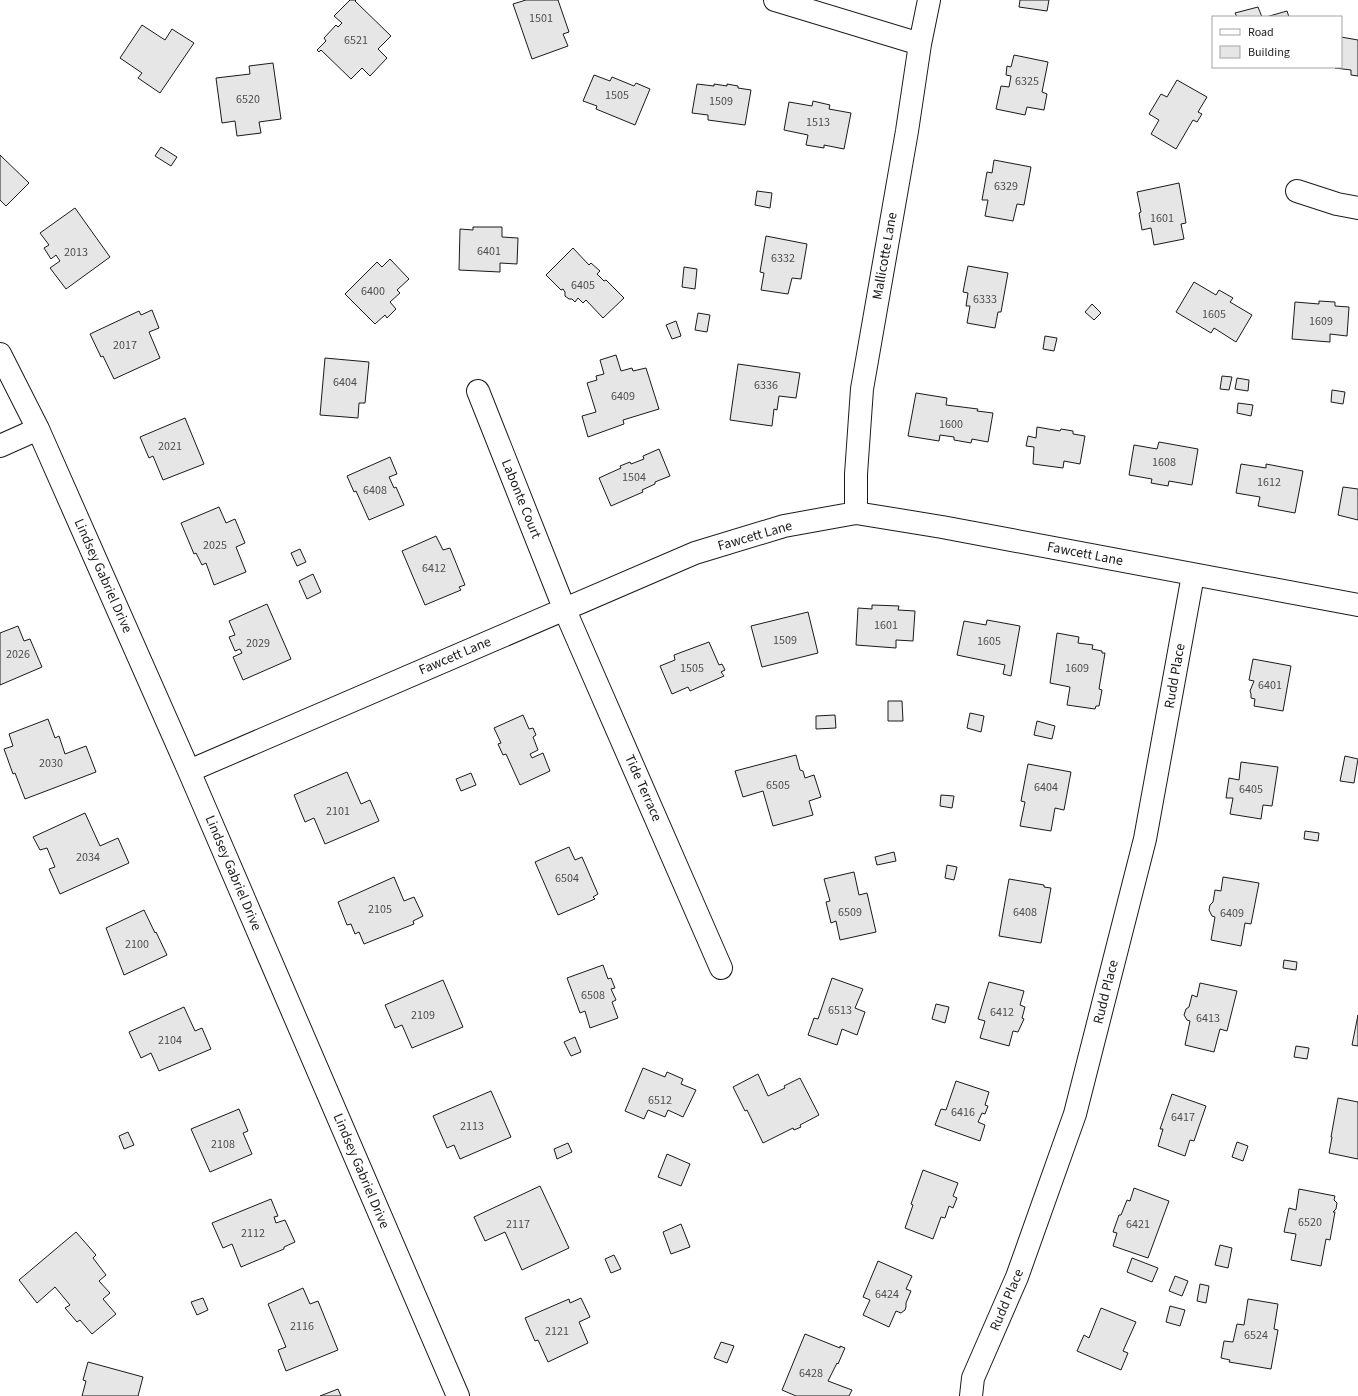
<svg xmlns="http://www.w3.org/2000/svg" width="1358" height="1396" font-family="'Source Sans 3',sans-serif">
<rect width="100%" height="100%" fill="#fff"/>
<path fill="#e6e6e6" stroke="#1a1a1a" d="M350,0h6l-1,1 36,35 -13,13 9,9 -17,18 -8,-8 -11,11 -30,-29 -2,2 -2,-2 9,-9 -2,-3 12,-13 2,2 4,-4 -8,-7z
M526,0h32l11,32 -6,2 5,12 -36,13 -19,-55z
M1020,0h29l-2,11 -28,-4z
M1258,7l4,10h-25l-2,-4z
M1287,11l2,6h-23z
M142,25l23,15 7,-11 22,14 -34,50 -22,-15 4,-5 -22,-15z
M1341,37l17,3v36l-7,-1v-5l-16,-2 6,-1z
M1014,55l34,7 -6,30 5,2 -3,16 -17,-3 -2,8 -29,-6 5,-23 8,1 2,-11 -5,-1 1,-9 4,1z
M273,63l8,56 -22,3 2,11 -24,3 -2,-15 -13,2 -6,-45 34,-4 -1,-8z
M594,75l16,6 2,-4 22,9 2,-3 14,6 -15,36 -39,-16 1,-3 -14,-5z
M1177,80l30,17 -9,15 4,2 -5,8 -4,-2 -17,29 -25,-15 8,-14 -10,-6 12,-20 6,3z
M697,84l17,2v-2l13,2v-2l11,2v2l13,2 -6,35 -37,-5v-5l-16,-2z
M813,101l17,4 -1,4 22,4 -7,36 -20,-4v3l-18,-3 2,-10 -24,-5 5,-28 23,4z
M161,147l16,10 -6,9 -16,-10z
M0,155l29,28 -23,23 -6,-6z
M994,160l37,7 -7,38 -7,-1 -4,17 -28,-5 3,-16h-6l5,-28 5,1z
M1179,183l7,40 -5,1 3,15 -30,6 -3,-17 -9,2 -3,-17 2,-1 -4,-20z
M757,191l15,2 -2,15 -15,-3z
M75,208l35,49 -44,32 -16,-21 10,-7 -4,-6 -5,4 -7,-11 5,-3 -9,-12z
M473,227h29v10l16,1 -1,26 -17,-1v9l-41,-2 1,-41 13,1z
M766,236l41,8 -6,35 -9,-1 -4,16 -27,-4 3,-17 -4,-1z
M573,248l16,17 2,-2 9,8 -3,3 7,7 2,-1 18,18 -21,20 -17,-18 -3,3 -5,-5 -3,4 -3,-3h-3l-4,-3v-4l-2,-3 -2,1 -15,-15z
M390,259l19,20 -12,11 3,3 -10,9 6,7 -9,9 -2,-3 -10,9 -30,-30 32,-32 5,5z
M968,266l40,7 -7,39h-3l-3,16 -28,-5 3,-17h-4l2,-13 -5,-1z
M684,267l13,2 -2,20 -13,-2z
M1194,282l22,13 3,-5 14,8 -3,4 22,13 -16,27 -22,-14 -3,5 -35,-21z
M1319,301l16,1v4l14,1 -2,29 -17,-2v8l-38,-3 3,-37 24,2z
M1092,304l9,9 -7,7 -9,-8z
M152,310l7,18 -10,4 11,26 -46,21 -11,-23 -2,1 -11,-23 49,-23 2,4z
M698,313l12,2 -3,17 -12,-2z
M676,321l5,15 -9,3 -6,-14z
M1045,336l12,2 -3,13 -11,-2z
M616,355l5,16 11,-3 1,3 13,-3 13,41 -36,11 1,4 -36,13 -6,-21 14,-4 -9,-29 10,-3 -1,-4 8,-2 -4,-14z
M325,358l44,4 -4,41h-6l-1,15 -38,-3z
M738,364l62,9 -4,25 -17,-2 -2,14 -3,-1 -2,17 -42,-6z
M1222,376l10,1 -3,13 -9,-1z
M1237,378l12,2 -1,11 -13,-2z
M1332,390l13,2 -2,12 -12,-2z
M916,393l31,5 -1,7 32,4 -1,2 16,2 -5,29 -16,-3 -1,4 -17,-3v-3l-14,-2 -1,6 -31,-5z
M1238,403l15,2 -2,11 -14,-3z
M185,418l19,46 -41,16 -10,-24 -4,2 -9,-21z
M1037,427l23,4 1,-2 12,2v3l12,2 -5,28 -16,-3 -1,7 -30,-4 1,-17 -8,-1 2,-10 8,2z
M1159,442l39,7 -6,36 -23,-4 -1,5 -17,-3 1,-4 -23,-4 5,-30 23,4z
M659,449l11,27 -15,6v2l-13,6 1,2 -32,14 -12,-28 22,-10 -1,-2 10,-4 1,2 13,-5 -1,-3z
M390,457l7,17 -8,3 5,11 2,-1 8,18 -35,15 -13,-29 -2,1 -7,-16z
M1241,464l25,4v-4l37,7 -8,42 -37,-7 2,-9 -24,-4z
M1343,487l15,2v31l-20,-5z
M219,507l7,16 9,-4 10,24 -9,4 10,25 -32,13 -8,-22 -4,2 -6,-12 -2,1 -13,-31z
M436,536l7,14 7,-2 15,37 -6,2 2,3 -36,15 -23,-54z
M300,549l6,13 -9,4 -6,-13z
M313,574l8,18 -14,7 -8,-18z
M267,604l24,55 -48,21 -10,-23 9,-4 -2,-4 -5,2 -6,-14 6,-2 -6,-14z
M872,605l27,1 -1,4 17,1 -2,30 -17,-1v8l-40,-3 2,-37 14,1z
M808,612l10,41 -56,14 -11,-41z
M987,620l33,6 -9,50 -8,-2 2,-9 -48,-10 7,-34 22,4z
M18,626l6,15 6,-2 12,28 -42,18v-52z
M1057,633l22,4 -1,6 15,2 -1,4 10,2v2h3l-6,36 3,1 -3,16h-3l-1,3 -28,-4 3,-18 -20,-4z
M709,642l10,23 3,-1 3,6 -4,2 3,4 -34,15 -2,-4 -16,7 -12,-28 15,-6 -1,-5z
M1253,659l38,7 -8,45 -29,-5 1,-7 -4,-1v-4l-1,-3 4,-10 -5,-1z
M888,701h14l1,20h-15z
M970,713l14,3 -3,16 -14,-4z
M523,715l6,14 4,-1 3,7 -3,2 5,13 -8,4 2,4 11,-5 7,18 -30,14 -14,-31 -3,1 -5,-11 3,-1 -7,-15z
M835,715l1,13 -20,1v-13z
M48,719l7,19 4,-2 6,18 21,-8 10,26 -71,27 -10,-26 -2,1 -9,-25 9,-3 -4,-12z
M1037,721l18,5 -3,13 -18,-4z
M796,755l4,15 3,1 2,7 9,-3 7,22 -12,4 4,14 -40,11 -10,-35 -20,6 -8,-26z
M1345,756l13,3 -4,24 -14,-2z
M1241,762l37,5 -6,39 -9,-1 -2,14 -31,-5 3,-16h-7l3,-20 10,2z
M1028,764l43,8 -7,38 -9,-2 -4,23 -31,-5 5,-24 -4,-1z
M347,772l14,32 9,-4 9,21 -54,23 -11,-26 -9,4 -11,-27z
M471,773l5,12 -15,6 -5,-12z
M941,795l13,1 -2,12 -12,-2z
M85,813l15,33 18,-8 11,25 -69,31 -11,-25 6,-2 -8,-19 -7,2 -7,-13z
M1305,831l14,2 -1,8 -14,-2z
M569,847l6,13 7,-3 16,37 -5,3 2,2 -37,16 -23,-53z
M894,852l2,9 -19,4 -2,-8z
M947,865l10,2 -3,13 -9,-2z
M854,872l5,23 8,-2 9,39 -36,8 -4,-19 -5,2 -5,-21 4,-1 -6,-22z
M394,877l10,24 10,-4 9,19 -10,5 1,3 -50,20 -5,-12 -4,2 -4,-10 -4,1 -9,-23z
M1223,877l36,6 -8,41 -6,-1 -4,23 -30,-6 4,-23 -3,-1 -3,-6 1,-5 3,-3 2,-12 6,1z
M1009,879l35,6v2l7,1 -10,55 -42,-7z
M144,910l11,23 1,-1 11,23 -43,20 -18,-47z
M1284,960l13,2 -1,8 -13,-2z
M603,965l5,14 3,-1 4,10 -4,1 5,11 -4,2 6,16 -28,10 -5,-17 -5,2 -13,-35z
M832,978l31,11 -8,19 10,4 -8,23 -15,-6 -5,16 -29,-10 6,-17 4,1z
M443,980l20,47 -51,21 -10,-23 -7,3 -10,-23z
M989,982l35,9 -4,14 5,2 -3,11 2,1 -6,13 -5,-1 -4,15 -29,-8 5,-17 -7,-2z
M1200,983l37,8 -10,40 -7,-2 -6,23 -29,-7 5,-24 -3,-1 -3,-5 2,-6 3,-2 3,-12 5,2z
M936,1004l13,3 -4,16 -13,-4z
M184,1007l11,24 7,-3 9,21 -52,22 -8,-18 -10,5 -12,-26z
M1358,1015v31l-6,-1z
M575,1037l6,15 -10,4 -7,-14z
M1296,1046l13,2 -2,11 -13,-2z
M643,1068l22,9 2,-5 16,7 -2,5 15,6 -13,27 -15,-7 -3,7 -17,-7 -4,9 -19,-8z
M758,1074l10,22 17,-8 -1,-2 16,-8 19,37 -19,10 1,2 -7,3 -1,-2 -30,15 -16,-33 -2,1 -12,-24z
M956,1081l33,11 -4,13 3,1 -3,8 -3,-1 -4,9 7,3 -5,16 -45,-16 6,-16 5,1z
M491,1091l20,46 -51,22 -6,-14 -7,3 -14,-32z
M1172,1094l34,12 -12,35 -4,-1 -5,16 -27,-10 5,-17h-3z
M1338,1098l20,4v57l-29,-6 3,-16h-1z
M239,1109l9,22 -5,2 9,21 -42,18 -19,-43z
M128,1132l6,13 -10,4 -5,-13z
M1237,1142l11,4 -5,15 -11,-4z
M568,1143l4,9 -15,7 -3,-10z
M667,1154l23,10 -9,22 -23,-9z
M923,1170l35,13 -5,13 4,2 -4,10 -4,-2 -4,12 -4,-1 -8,22 -28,-11 8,-23 -2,-1z
M540,1186l29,62 -47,22 -17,-38 -20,9 -11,-24z
M1134,1188l35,13 -21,57 -35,-12 4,-13 -4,-1 6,-17h2l6,-15 3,1z
M1299,1189l36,7 -1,4 3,3 -1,6 -3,3h2l-5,28 -4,-1 -5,27 -30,-6 5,-26 -12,-2 5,-24 7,2z
M271,1199l7,17 -4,1 2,6 9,-3 10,22 -11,5v2l-43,18 -9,-23 -9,4 -11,-25z
M681,1224l9,23 -19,7 -8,-22z
M76,1232l20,23 -3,3 13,17 -7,6 11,12 -7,6 13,15 -24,20 -12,-14 -3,2 -12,-14 5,-3 -15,-18 -18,16 -18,-23z
M1220,1245l12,3 -4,20 -13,-3z
M614,1255l7,14 -10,4 -6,-14z
M1132,1258l26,10 -6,14 -25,-10z
M878,1261l34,15 -6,13 5,2 -5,12v4l-1,3 -4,3 -5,-2 -7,16 -26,-12 7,-15 -7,-3z
M1175,1276l13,5 -6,15 -13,-5z
M1200,1284l9,2 -3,17 -9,-2z
M303,1288l7,16 8,-3 20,49 -52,21 -8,-21 8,-3 -18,-43z
M203,1298l5,12 -11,5 -6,-13z
M581,1298l9,19 -11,5 9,21 -40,19 -10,-22 -3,1 -10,-23 44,-19 1,4z
M1248,1299l30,5 -4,25 4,1 -7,39 -42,-7 1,-2 -9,-2 3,-17 9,1 4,-18 7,1z
M1170,1306l15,4 -5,16 -14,-4z
M1101,1308l35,14 -13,29 5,2 -7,17 -44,-19 7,-16 5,3z
M805,1334l35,14v-2l5,2 -7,16 -1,-1 -9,18 24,9 -3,6h-53l-14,-6z
M721,1342l13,4 -7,17 -13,-5z
M88,1362l55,15 -5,19h-56l4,-15 -3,-1z
M338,1389l3,7h-21z"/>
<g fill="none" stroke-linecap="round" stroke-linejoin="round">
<defs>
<path id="minor" d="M775,0l145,44
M1297,191l40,13 21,4
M0,354l38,75 151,342 269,625
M478,391l86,217 157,360
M0,446l38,-17
M856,513v-39l6,-85 45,-258 13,-87 9,-44
M189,771l506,-218 89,-27 72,-13 86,14 416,78
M971,1396l2,-18 44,-101 58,-163 70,-275 48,-264"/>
</defs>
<use href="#minor" stroke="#1a1a1a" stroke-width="24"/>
<use href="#minor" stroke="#fff" stroke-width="22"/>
</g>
<g text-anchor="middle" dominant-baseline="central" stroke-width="3" stroke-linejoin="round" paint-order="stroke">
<g font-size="12" fill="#4d4d4d">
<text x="541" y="18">1501</text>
<text x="356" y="40">6521</text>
<text x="1027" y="81">6325</text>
<text x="617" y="95">1505</text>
<text x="248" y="99">6520</text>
<text x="721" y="101">1509</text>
<text x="818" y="122">1513</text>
<text x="1006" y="186">6329</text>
<text x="1162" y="218">1601</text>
<text x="489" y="251">6401</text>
<text x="76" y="252">2013</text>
<text x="783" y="258">6332</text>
<text x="583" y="285">6405</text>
<text x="373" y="291">6400</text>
<text x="985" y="299">6333</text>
<text x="1214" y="314">1605</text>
<text x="1321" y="321">1609</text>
<text x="125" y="345">2017</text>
<text x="345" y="382">6404</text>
<text x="766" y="385">6336</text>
<text x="623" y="396">6409</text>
<text x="951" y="424">1600</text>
<text x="170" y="446">2021</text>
<text x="1164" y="462">1608</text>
<text x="634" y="477">1504</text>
<text x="1269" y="482">1612</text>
<text x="375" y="490">6408</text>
<text x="215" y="545">2025</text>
<text x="434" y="568">6412</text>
<text x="886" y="625">1601</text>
<text x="785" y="640">1509</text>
<text x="989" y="641">1605</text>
<text x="258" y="643">2029</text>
<text x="18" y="654">2026</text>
<text x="692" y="668">1505</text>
<text x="1077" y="668">1609</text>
<text x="1270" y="685">6401</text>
<text x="51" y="763">2030</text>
<text x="778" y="785">6505</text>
<text x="1046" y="787">6404</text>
<text x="1251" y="789">6405</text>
<text x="338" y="811">2101</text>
<text x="88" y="857">2034</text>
<text x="567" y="878">6504</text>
<text x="380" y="909">2105</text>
<text x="850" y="912">6509</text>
<text x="1025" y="912">6408</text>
<text x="1232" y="913">6409</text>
<text x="137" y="944">2100</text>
<text x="593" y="995">6508</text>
<text x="840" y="1010">6513</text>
<text x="1002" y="1012">6412</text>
<text x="423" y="1015">2109</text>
<text x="1208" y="1018">6413</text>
<text x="170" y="1040">2104</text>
<text x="660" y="1100">6512</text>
<text x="963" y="1112">6416</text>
<text x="1183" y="1117">6417</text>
<text x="472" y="1126">2113</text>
<text x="223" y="1144">2108</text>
<text x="1310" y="1222">6520</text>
<text x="518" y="1224">2117</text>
<text x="1138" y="1224">6421</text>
<text x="253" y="1233">2112</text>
<text x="887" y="1294">6424</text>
<text x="302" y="1326">2116</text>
<text x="557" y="1331">2121</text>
<text x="1256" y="1335">6524</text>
<text x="811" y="1373">6428</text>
</g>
<g font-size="14" fill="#1a1a1a" stroke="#fff">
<text transform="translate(885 256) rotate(-80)">Mallicotte Lane</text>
<text transform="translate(521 499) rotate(68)">Labonte Court</text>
<text transform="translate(755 536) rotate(-16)">Fawcett Lane</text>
<text transform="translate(1085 554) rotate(11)">Fawcett Lane</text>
<text transform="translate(103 576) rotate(66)">Lindsey Gabriel Drive</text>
<text transform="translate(455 656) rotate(-23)">Fawcett Lane</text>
<text transform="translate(1175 676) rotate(-80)">Rudd Place</text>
<text transform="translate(643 788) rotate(66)">Tide Terrace</text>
<text transform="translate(233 873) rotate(67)">Lindsey Gabriel Drive</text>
<text transform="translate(1106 992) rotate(-76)">Rudd Place</text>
<text transform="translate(361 1171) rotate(67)">Lindsey Gabriel Drive</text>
<text transform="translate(1007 1300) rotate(-67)">Rudd Place</text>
</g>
</g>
<rect x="1212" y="16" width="130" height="52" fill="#ffffff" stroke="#a3a3a3"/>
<rect x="1220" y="29" width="20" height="6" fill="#ffffff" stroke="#a3a3a3"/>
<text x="1248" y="36" font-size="12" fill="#1a1a1a">Road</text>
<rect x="1220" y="46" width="20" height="12" fill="#e6e6e6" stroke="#a3a3a3"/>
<text x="1248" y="56" font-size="12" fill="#1a1a1a">Building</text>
</svg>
